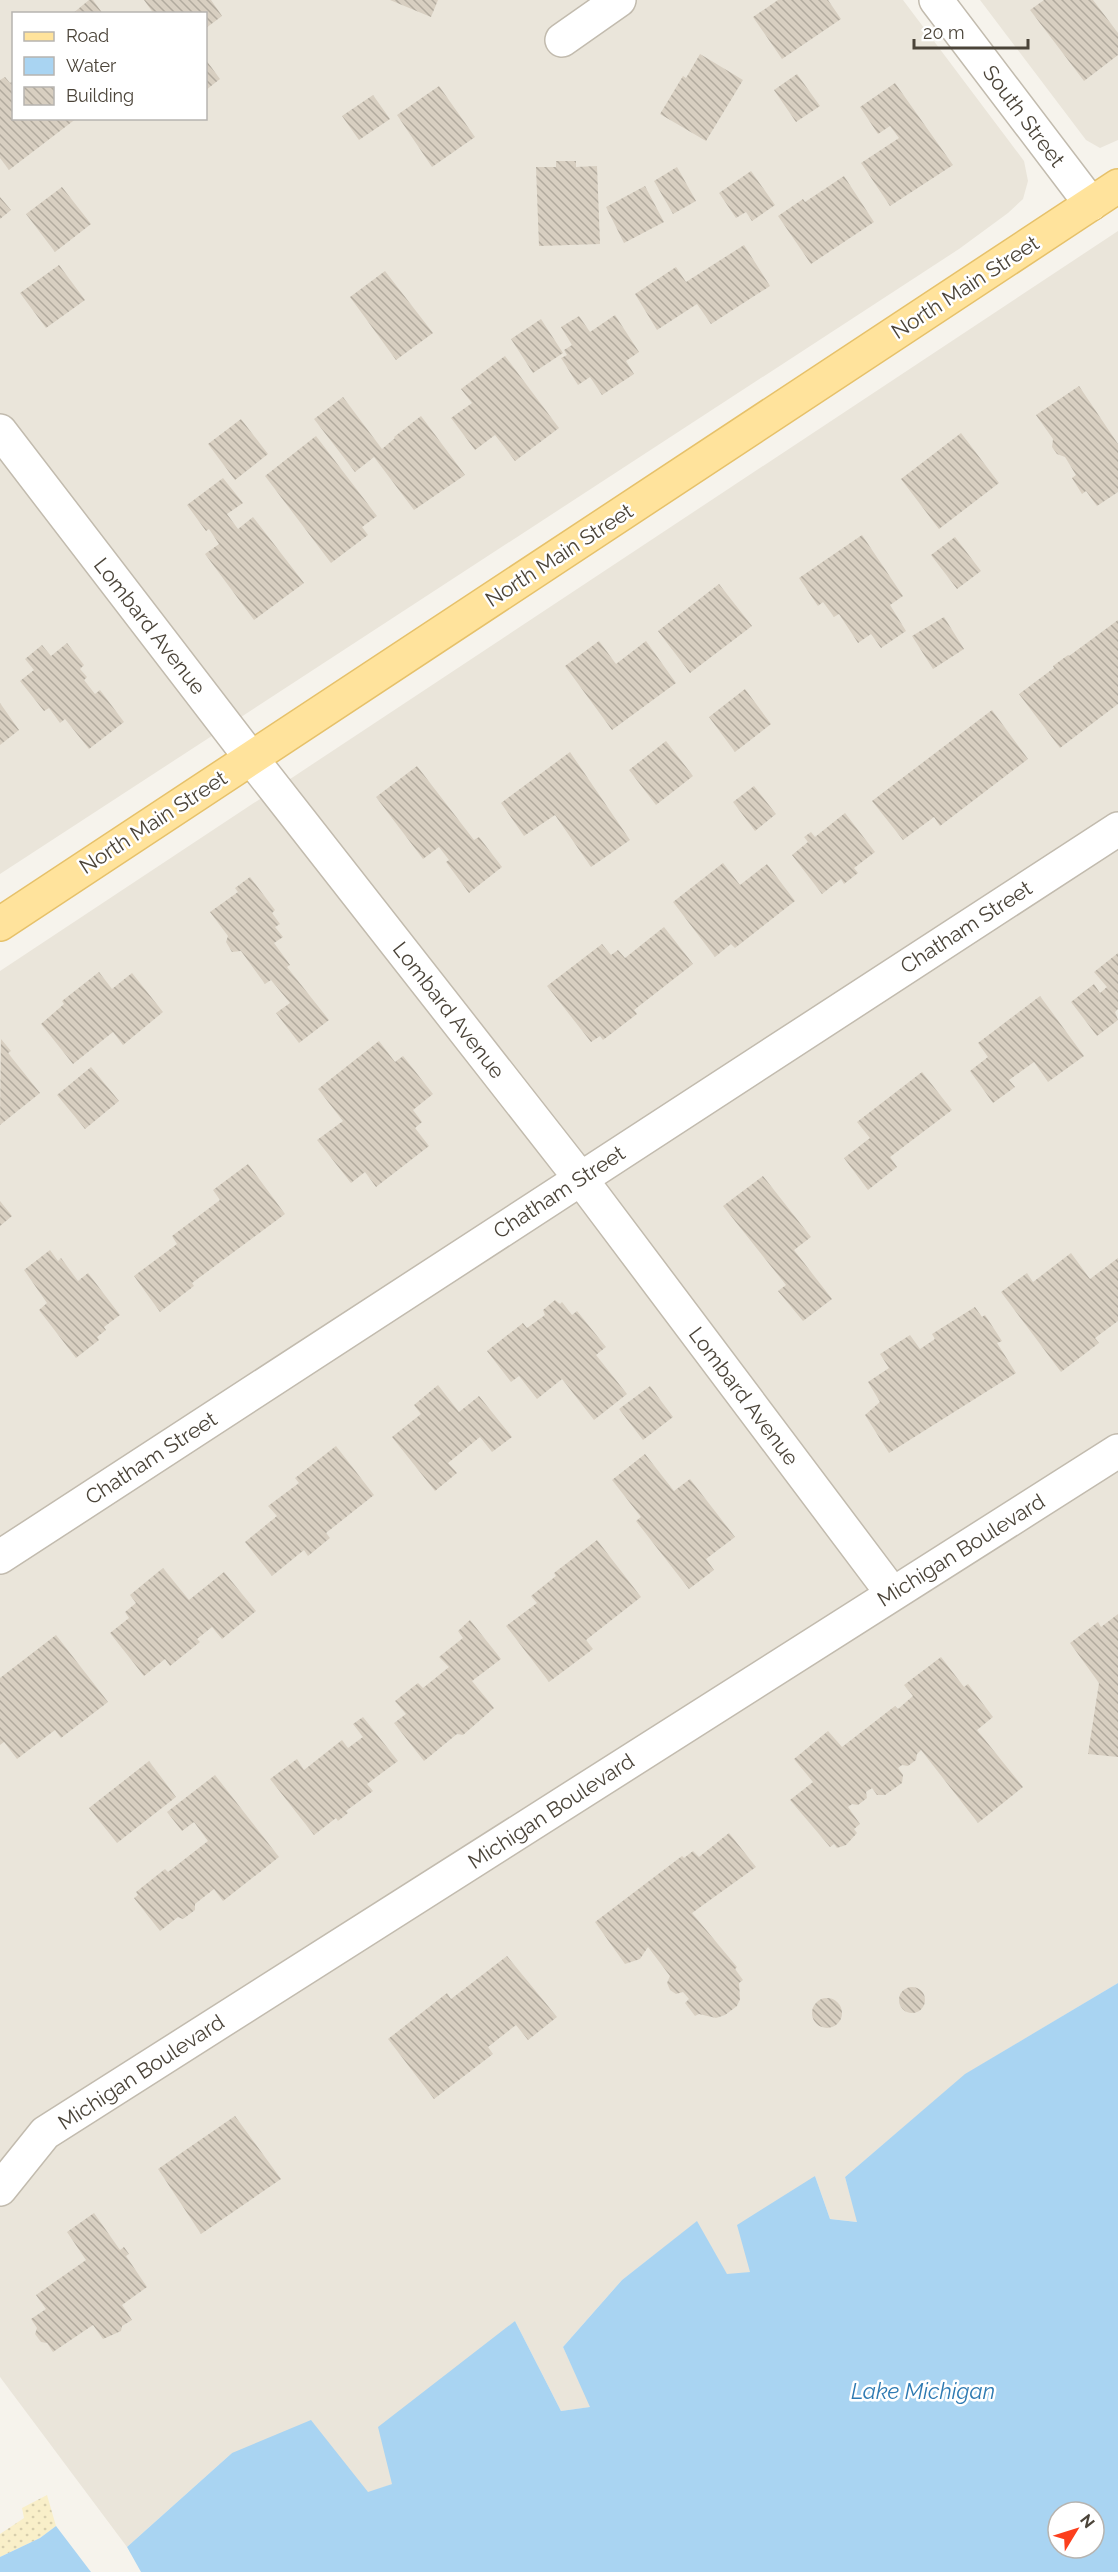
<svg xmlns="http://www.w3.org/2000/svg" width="1118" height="2572" font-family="Raleway,sans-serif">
<defs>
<pattern id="sand-dots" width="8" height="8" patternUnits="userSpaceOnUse" patternTransform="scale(1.5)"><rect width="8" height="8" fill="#f9efc9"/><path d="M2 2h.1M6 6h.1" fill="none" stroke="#d7cead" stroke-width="1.8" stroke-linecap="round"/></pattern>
<pattern id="building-back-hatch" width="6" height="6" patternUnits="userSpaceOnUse" patternTransform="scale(1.5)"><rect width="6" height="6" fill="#d8cfc1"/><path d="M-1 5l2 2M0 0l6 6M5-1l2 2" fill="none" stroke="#b1aa9e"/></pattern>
</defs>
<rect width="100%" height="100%" fill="#f6f3ec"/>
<path fill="#eae5da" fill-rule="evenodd" d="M0,0h903l121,161 4,20 -5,18 -15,14 -49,36 -959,625zM14,14h192v104h-192z
M980,0h138v140l-18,8 -14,-8z
M1118,231v1752l-152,91 -121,103 13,45 -28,-3 -15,-43 -64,96 -24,3 -30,-53 -75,58 -59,67 28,60 -30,4 -46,-90 -123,163 -24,9 -136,-40 -105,94 -127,-170v-1406z"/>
<path fill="url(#sand-dots)" d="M47,2495l9,31 -16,12 -40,19v-23l24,-16 -2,-10z"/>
<path fill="#a9d4f2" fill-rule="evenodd" d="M1118,1983v589h-977l-14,-25 105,-94 79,-33 57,72 24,-8 -14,-57 137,-106 46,90 29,-4 -27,-60 59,-67 75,-59 30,53 23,-2 -13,-47 78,-49 15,43 27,3 -12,-45 120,-103zM1058,2512h36v36h-36z
M56,2526l35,46h-91v-15l40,-19z"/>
<path fill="url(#building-back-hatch)" d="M89,0h4l10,14h-31z
M144,0h67l11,16 -16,12v-14h-52z
M390,0h48l-7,17z
M778,0h50l13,19 -59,40 -29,-42z
M1044,0h49l25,33v22l-34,26 -54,-71z
M700,54l43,26 -37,61 -46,-27 23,-38 3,2z
M206,60l14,19 -14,11z
M797,74l23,32 -24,16 -22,-32z
M5,77l5,6 4,-3v38h63l-68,52 -9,-12v-78z
M895,83l58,82 -63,41 -29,-43 38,-25 -9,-12 -12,8 -18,-27z
M439,86l36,51 -43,30 -35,-52z
M373,95l17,24 -31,21 -17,-24z
M556,161h20v6l21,-1 3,78 -61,2 -3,-79h20z
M677,167l19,34 -23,13 -19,-33z
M751,171l24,34 -23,16 -6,-9 -10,6 -17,-25z
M844,176l30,46 -63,42 -33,-48 25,-17 2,3z
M645,186l19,36 -40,21 -18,-36z
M62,187l29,37 -36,28 -29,-38z
M0,197l11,13 -11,9z
M744,245l26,41 -59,38 -14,-20 -40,26 -22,-36 41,-27 10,15z
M59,265l26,35 -39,28 -26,-35z
M385,271l48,62 -37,27 -46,-63z
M615,315l24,37 -13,9 8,13 -32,21 -12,-18 -12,8 -17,-27 6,-3 -3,-5 8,-5 -11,-18 18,-11 11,16z
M541,319l22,34 -30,20 -22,-34z
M505,356l54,72 -44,33 -20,-26 -20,15 -24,-32 21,-15 -11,-14z
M1079,386l39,58v48l-21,14 -11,-15 -4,3 -10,-16 4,-3 -11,-18 -8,-3 -5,-7 1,-8 -17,-24z
M343,397l39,52 13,-11 -1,-1 27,-21 44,59 -51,35 -40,-53 -19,15 -41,-53z
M241,419l27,35 -33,26 -27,-36z
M961,433l38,50 -60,46 -38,-50z
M316,436l61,80 -15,11 6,8 -37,28 -66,-87z
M223,478l20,25 -16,11 11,15 15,-12 51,66 -50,37 -49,-66 14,-10 -10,-15 -3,2 -19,-26z
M862,535l41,61 -13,9 16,26 -25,17 -10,-14 -13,9 -19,-29 -5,3 -11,-15 -5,4 -19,-28z
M955,537l26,34 -24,18 -26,-34z
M719,584l33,42 -62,47 -32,-42z
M944,617l20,32 -31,20 -21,-33z
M1118,620v84l-58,44 -41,-54 35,-26 -1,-2 15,-11 1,1z
M599,641l17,23 30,-23 30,42 -64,47 -47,-64z
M67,643l17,22 -4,4 7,8 -3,3 11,14 5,-4 24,32 -35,27 -24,-30 -5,4 -11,-15 -5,3 -24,-30 14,-11 -9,-11 17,-14 9,11z
M745,689l26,35 -36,28 -26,-35z
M0,703l19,27 -19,15z
M992,710l36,49 -88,67 -6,-9 -31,23 -31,-39z
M666,741l27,35 -37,29 -27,-35z
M570,752l60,88 -39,27 -36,-52 -31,21 -23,-33z
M417,766l57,74 5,-3 23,30 -33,26 -23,-31 3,-2 -10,-13 -16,12 -47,-62z
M754,786l22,28 -21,17 -22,-29z
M845,813l30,39 -21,16 4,5 -14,11 -3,-5 -19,15 -30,-39 16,-13 -4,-5 7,-5 4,5z
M723,863l17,22 27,-21 28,37 -60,47 -4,-4 -16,13 -42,-55z
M250,877l25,33 -3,3 8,11 -5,3 8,10 -9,6 16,22 -3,2 42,53 -30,23 -23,-30 14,-10 -19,-23 -6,4 -24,-33 -9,1 -6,-10 2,-6 -18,-24 28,-20 -3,-4z
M664,927l29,37 -59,46 3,4 -34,26 -3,-4 -9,6 -44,-56 55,-42 9,11 7,-5 7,8z
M1118,953v56l-3,3 3,8 -21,16 -26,-34 23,-18 6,9 7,-6 -13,-15z
M99,972l13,17 20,-16 31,39 -40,33 -10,-13 -40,32 -32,-40 23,-20 -2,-3z
M1040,996l44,60 -36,26 -14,-20 -25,18 6,7 -22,16 -23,-32 18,-14 -10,-14z
M1,1039l10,12 -3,2 32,40 -40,32z
M379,1041l16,21 8,-6 30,38 -20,16 9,12 -7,6 14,18 -53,41 -11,-15 -14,11 -34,-43 26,-19 -25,-32z
M91,1067l28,34 -34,28 -28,-34z
M922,1072l30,38 -62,47 7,10 -29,23 -24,-32 26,-20 -13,-16z
M248,1164l37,50 -93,69 2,3 -34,26 -26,-36 43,-32 -5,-8 48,-36 -7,-10z
M763,1176l48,61 -17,13 38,49 -29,22 -25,-30 8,-6 -63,-79z
M0,1201l12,15 -12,10z
M50,1250l8,11 3,-3 17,23 10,-8 32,42 -16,12 2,3 -9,7 2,3 -23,18 -37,-48 8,-7 -23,-33z
M1071,1253l19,26 28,-21v63l-23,17 4,5 -38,29 -60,-80 26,-19 6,9z
M555,1300l5,4 2,-2 10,13 5,-4 29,36 -10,8 31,39 -33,26 -32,-41 -25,20 -18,-23 -8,6 -24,-31 36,-28 4,5 18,-13 -2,-5z
M975,1307l7,10 3,-2 17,26 -5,2 19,30 -127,80 -24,-38 15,-13 -12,-20 21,-14 -9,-14 30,-19 10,14 15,-10 -3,-5z
M438,1385l21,27 20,-16 33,41 -20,15 -12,-15 -32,26 9,10 -22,18 -43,-54 29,-23 -7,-9z
M650,1386l23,31 -30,23 -24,-31z
M336,1446l38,49 -48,38 4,5 -22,18 -4,-6 -32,26 -27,-34 32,-26 -9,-10 31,-23 -4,-5z
M645,1454l29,37 16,-12 45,58 -29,22 8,11 -25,19 -53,-68 5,-4 -29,-37z
M597,1540l44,57 -55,43 7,9 -44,33 -43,-56 31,-23 -6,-7 25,-20 -2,-3z
M163,1568l26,32 35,-28 32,39 -34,28 -10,-12 -15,12 3,3 -30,24 -5,-7 -21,17 -34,-43 19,-15 -4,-6 11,-9 -6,-8z
M1118,1614v143l-30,-3 11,-71 -29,-40 28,-21 3,5z
M470,1620l31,39 -29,22 22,27 -31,27 -6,-1 -33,27 -30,-38 12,-9 -11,-13 23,-18 5,5 26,-21 -10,-10 24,-19 -5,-7z
M56,1635l52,67 -47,36 -6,-8 -38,29 -13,-17 -4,3v-67z
M941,1657l23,30 4,-3 25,33 -16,13 46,57 -45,36 -57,-73 -4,4 -1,6 -8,6 -6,-1 -4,3 5,7 -1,8 -17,12h-8l-5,-7 -6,4 1,6 -9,7 -6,-1 -4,3 12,17 -6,5 3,4 -11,12 -9,3 -3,-4 -4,3 -40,-47 23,-18 -19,-23 34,-28 14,16 53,-41 3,3 15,-13 -9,-11z
M363,1717l35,44 -31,23 6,7 -27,20 2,2 -10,8 -2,-3 -22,17 -44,-56 27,-20 7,11 38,-30 6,8 15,-11 -10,-13z
M149,1761l27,36 -59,46 -28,-35z
M215,1775l64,82 -56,44 -9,-12 -19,15v6l-12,9 -5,-2 -18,14 -26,-33 4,-3 -2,-3 29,-23 3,3 40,-31 -14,-19 -12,9 -15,-19z
M729,1833l27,34 -64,46 45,54 -2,2 8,11 -4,3 1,16 -3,7 -12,9 -9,3 -17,-4 -4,2 -10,-13 4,-4 -6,-7 -7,2 -6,-4 -3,-7 3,-7 -22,-29 -8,12 -15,5 -30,-42 87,-66 2,2 9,-7 6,6z
M507,1956l50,61 -29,23 -12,-15 -28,22 5,7 -59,45 -46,-60 59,-46 4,6z
M899 2000a13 13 0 1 1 26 0a13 13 0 1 1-26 0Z
M812 2013a15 15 0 1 1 30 0a15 15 0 1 1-30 0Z
M235,2116l46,63 -80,55 -43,-65z
M94,2213l26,37 4,-3 5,7 -3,2 21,31 -25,18 10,15 -10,6 -1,5 -18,8 -10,-14 -40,27 -6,-9 -6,-1 -6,-8 2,-6 -6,-9 15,-10 -10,-14 50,-35 -19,-28z"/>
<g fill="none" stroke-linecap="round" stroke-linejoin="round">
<defs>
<path id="minor" d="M936,0l155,204
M562,40l57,-40
M0,431l251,327 329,420 312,415
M0,1557l1118,-728
M0,2189l45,-56 1073,-682"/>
<path id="major" d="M0,924l1118,-738"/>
</defs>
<use href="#minor" stroke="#c2bbae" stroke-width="36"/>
<use href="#major" stroke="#e6c16a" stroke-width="36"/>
<use href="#minor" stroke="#fff" stroke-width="33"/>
<use href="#major" stroke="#ffe39c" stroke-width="33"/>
</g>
<g text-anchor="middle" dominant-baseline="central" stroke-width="5" stroke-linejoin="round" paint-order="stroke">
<g font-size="21" fill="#4b4439" stroke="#fff">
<text transform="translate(1024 116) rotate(53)">South Street</text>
<text transform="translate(965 287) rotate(-33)">North Main Street</text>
<text transform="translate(559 555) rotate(-33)">North Main Street</text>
<text transform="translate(150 626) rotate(52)">Lombard Avenue</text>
<text transform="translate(153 822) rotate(-33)">North Main Street</text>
<text transform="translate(966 927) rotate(-33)">Chatham Street</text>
<text transform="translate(449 1010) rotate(52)">Lombard Avenue</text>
<text transform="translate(559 1192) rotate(-33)">Chatham Street</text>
<text transform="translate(744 1396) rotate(53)">Lombard Avenue</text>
<text transform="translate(151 1458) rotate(-33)">Chatham Street</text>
<text transform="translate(961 1550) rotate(-32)">Michigan Boulevard</text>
<text transform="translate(551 1811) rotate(-33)">Michigan Boulevard</text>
<text transform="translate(141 2072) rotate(-33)">Michigan Boulevard</text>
</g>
<g font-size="22" font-style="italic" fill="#2e7ab2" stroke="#fff">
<text x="923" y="2391">Lake Michigan</text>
</g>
</g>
<rect x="12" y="12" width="195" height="108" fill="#ffffff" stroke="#b7b4b0" stroke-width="1.5"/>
<rect x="24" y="32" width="30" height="9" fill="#ffe39c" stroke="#b7b4b0" stroke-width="1.5"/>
<text x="66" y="42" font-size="18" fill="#4b4439">Road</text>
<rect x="24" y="57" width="30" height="18" fill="#a9d4f2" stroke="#b7b4b0" stroke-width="1.5"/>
<text x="66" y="72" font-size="18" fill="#4b4439">Water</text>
<rect x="24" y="87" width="30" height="18" fill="url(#building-back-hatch)" stroke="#b7b4b0" stroke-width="1.5"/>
<text x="66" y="102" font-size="18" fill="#4b4439">Building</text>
<g transform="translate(1076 2530) rotate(52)"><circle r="28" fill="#ffffff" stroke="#b7b4b0" stroke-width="1.5"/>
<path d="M0-4.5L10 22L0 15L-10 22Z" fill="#fc3f1d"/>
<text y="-9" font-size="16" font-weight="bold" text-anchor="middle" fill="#4b4439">N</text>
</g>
<path d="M914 39v9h114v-9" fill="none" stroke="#4b4439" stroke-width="3"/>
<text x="923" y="39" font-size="18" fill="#4b4439" stroke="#ffffff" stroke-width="4.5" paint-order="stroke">20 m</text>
</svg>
